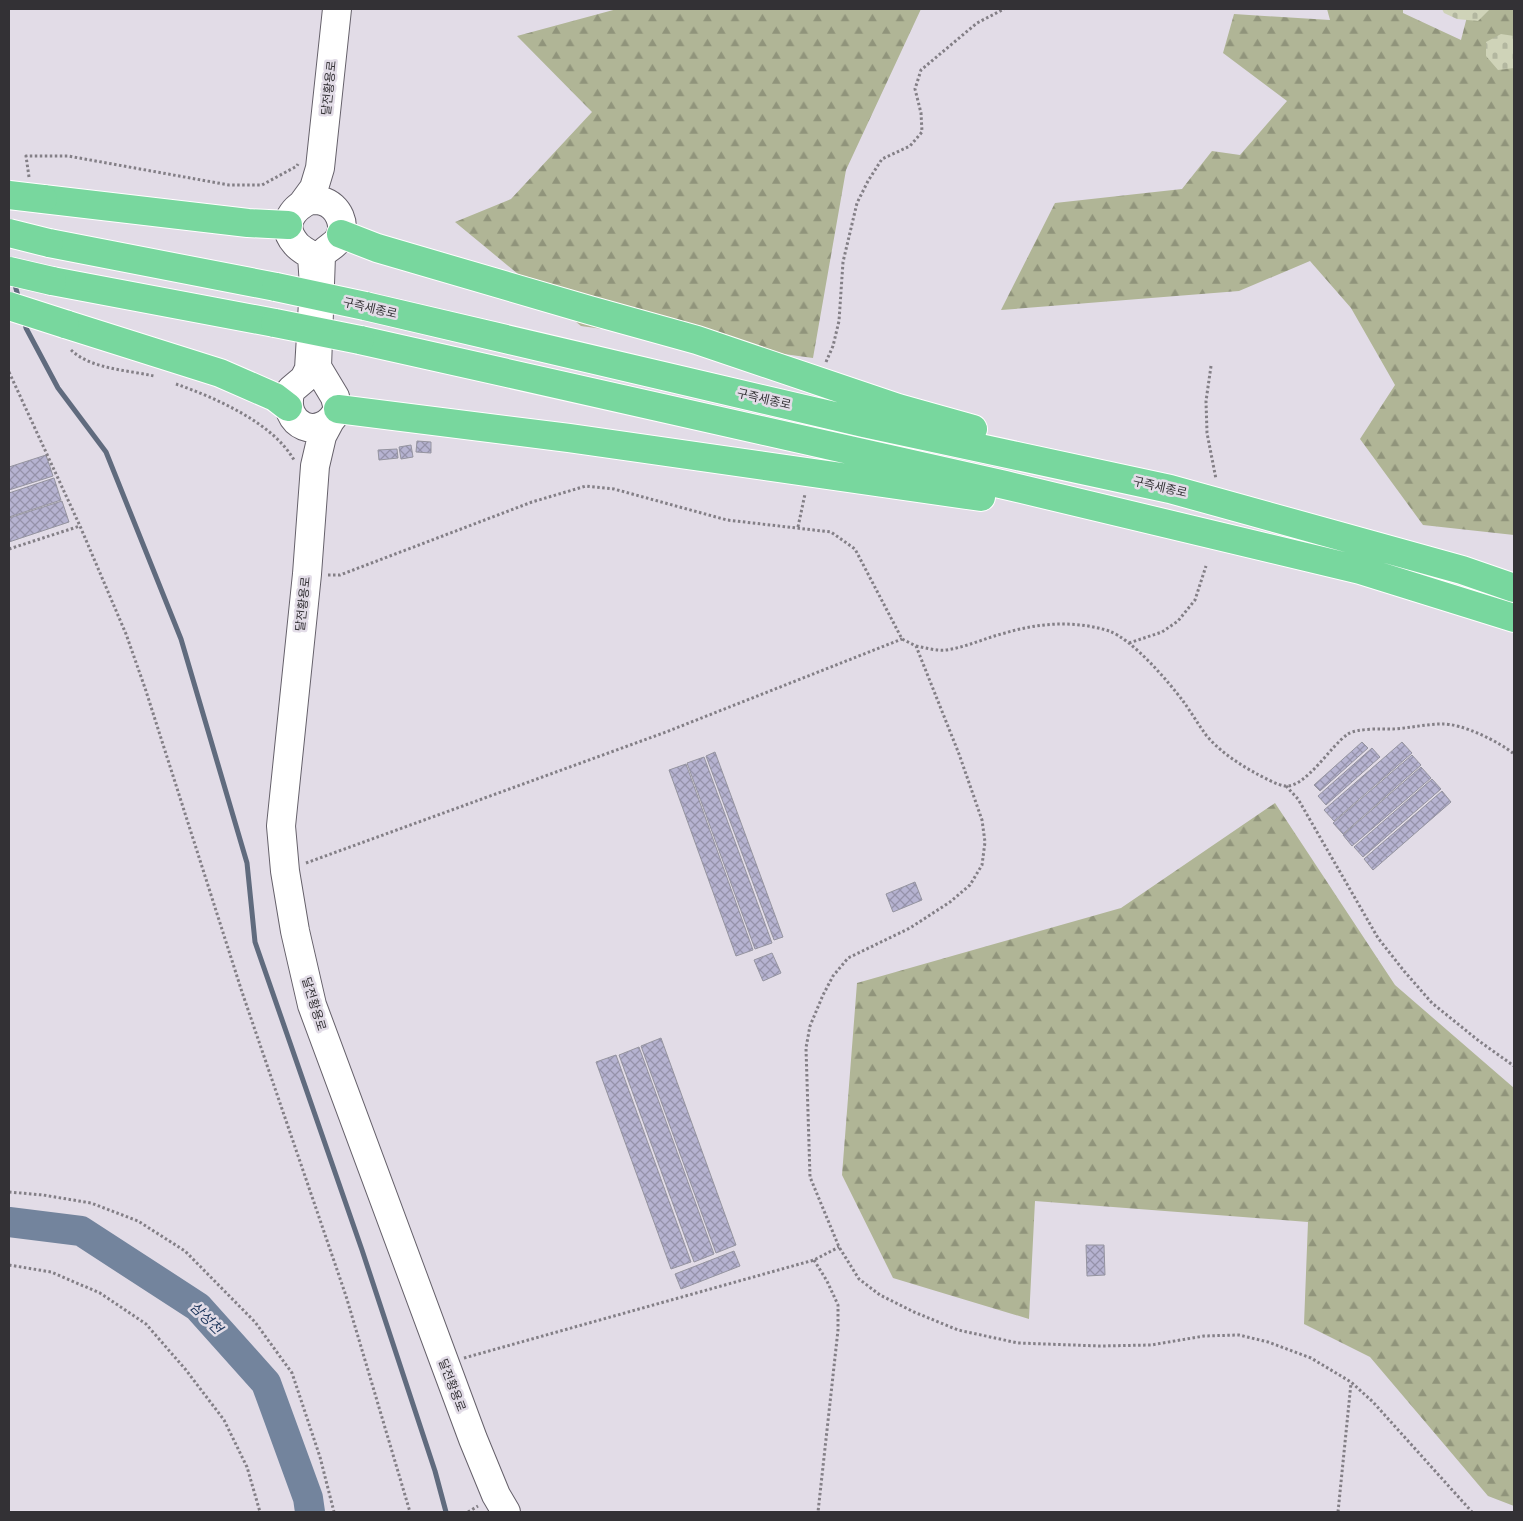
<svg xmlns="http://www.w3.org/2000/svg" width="1523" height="1521" font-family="'Times New Roman','Noto Sans KR',serif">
<defs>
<pattern id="forest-firs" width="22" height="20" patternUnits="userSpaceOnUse" patternTransform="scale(1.25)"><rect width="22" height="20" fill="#b0b596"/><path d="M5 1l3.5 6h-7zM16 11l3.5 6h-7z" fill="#90947b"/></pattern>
<pattern id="cemetery-stones" width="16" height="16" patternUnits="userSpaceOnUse" patternTransform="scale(1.25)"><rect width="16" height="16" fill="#cfd3b8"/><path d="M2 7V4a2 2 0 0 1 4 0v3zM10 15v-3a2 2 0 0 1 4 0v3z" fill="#b2b69f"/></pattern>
<pattern id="building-cross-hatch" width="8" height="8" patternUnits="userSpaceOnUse" patternTransform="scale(1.25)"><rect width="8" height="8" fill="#b6b3d1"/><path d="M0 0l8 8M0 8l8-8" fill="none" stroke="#9592aa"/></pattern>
</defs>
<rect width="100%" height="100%" fill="#e2dce7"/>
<path fill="url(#forest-firs)" d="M617,9h304l-75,161 -33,188 -232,-32 -126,-104 56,-23 81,-87 -75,-76z
M1327,9h76v4l58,27 8,-31h45v526l-91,-10 -63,-86 35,-54 -44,-77 -41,-47 -71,30 -238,19 54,-107 127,-14 30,-38 28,4 47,-54 -64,-48 11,-39 96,6z
M1275,803l120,182 119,103v418l-26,-10 -118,-139 -66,-33 4,-102 -273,-21 -6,118 -136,-41 -51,-103 15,-192 264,-75z"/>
<path fill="url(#cemetery-stones)" d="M1442,9h48l-12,12 -21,-2 -13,-6z
M1501,34l13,2v32l-16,2 -12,-14v-14z"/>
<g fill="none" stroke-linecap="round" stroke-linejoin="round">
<path stroke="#606b7e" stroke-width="5" d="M14,281l5,19
M24,320l2,8 32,60 48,64 75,187 66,224 8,79 107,308 73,221 11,41"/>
<path stroke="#73849d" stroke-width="30" d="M9,1222l72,9 117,76 68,76 42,115 2,14"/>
</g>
<path fill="url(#building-cross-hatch)" stroke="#9594a0" d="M417,441l14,1v11l-15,-1z
M411,445l2,12 -12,2 -2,-12z
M397,449l1,9 -19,2 -1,-10z
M46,455l7,21 -44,14v-23z
M54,478l7,22 -52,17v-24z
M62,501l7,21 -60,20v-24z
M1362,742l6,6 -48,43 -6,-6z
M1402,742l10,11 -78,68 -10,-11z
M1372,748l8,9 -54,48 -8,-9z
M715,752l68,185 -9,3 -68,-184z
M1412,755l9,10 -78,69 -10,-11z
M704,757l68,186 -17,6 -68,-186z
M686,764l67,186 -17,6 -67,-186z
M1421,767l10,11 -79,68 -9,-11z
M1432,779l9,10 -78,68 -9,-10z
M1442,791l9,11 -78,68 -9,-11z
M915,882l7,18 -29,12 -7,-18z
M772,953l9,20 -18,8 -9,-21z
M661,1038l75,207 -20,8 -75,-207z
M639,1047l75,207 -20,8 -75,-207z
M616,1055l75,207 -20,7 -75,-207z
M1086,1245h18l1,30 -18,1z
M734,1251l6,15 -59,23 -6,-15z"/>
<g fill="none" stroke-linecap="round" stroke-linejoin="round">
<defs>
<path id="secondary" d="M310,200c4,0 9,0 12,1 16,4 26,25 16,39 -5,7 -13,9 -17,16l-4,111 18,30 3,12c-16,35 -59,17 -47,-19l13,-11 5,-10 5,-83 -2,-30c-5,-4 -12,-7 -16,-12 -16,-18 -5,-35 14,-44z
M303,203l11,-15 6,-20 17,-159
M330,421l-8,15 -7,30 -8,108 -26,252 4,45 10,60 17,74 161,434 23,56 10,17"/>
<path id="trunk" d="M43,199l205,24 40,2
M341,234l36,14 212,62 108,30 201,68 75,21
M49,243l227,44
M52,281l223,42
M365,306l499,117 306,66 292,81 52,18
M65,324l155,49 55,24 13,10
M360,340l645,145 355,85 154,48
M338,409l231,29 412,59"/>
</defs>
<use href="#secondary" stroke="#65606a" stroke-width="30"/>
<use href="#trunk" stroke="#fff" stroke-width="30"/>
<path stroke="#837f86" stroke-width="3" stroke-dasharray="2.5 2.5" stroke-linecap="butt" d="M29,177l-3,-21h42l161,29h33l35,-19 1,-2
M71,350c20,19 56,20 83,26
M826,362l7,-16 6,-25 4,-59 14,-59 11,-22 14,-22 28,-13 12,-14 -1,-19 -6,-24 6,-19 56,-47 27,-14
M1211,366l-5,35 1,32 9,46
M9,372l71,154 46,108 19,54 97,304 104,304 64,216
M176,384c40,14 97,39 118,76
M798,527l7,-33
M9,549l71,-23
M328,575h12l192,-73 54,-16 28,3 113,31 104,12 24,17 47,90 14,7 43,108 23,66 3,22 -3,23 -12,20 -20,17 -40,26 -62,30 -15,18 -10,19 -13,31 -4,22 4,129 29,70 20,32 21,16 34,17 44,18 60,13 82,3 51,-1 53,-9 35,-1 29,7 43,16 40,24 22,20 99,110
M1129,643l33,-11 16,-11 17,-21 11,-34
M916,646c10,2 21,5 30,4 21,-3 39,-12 59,-17 33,-10 70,-13 104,-2 23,8 59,50 74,70 8,11 15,23 23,34 14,17 33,29 51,39 8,4 20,11 28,12 21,2 46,-41 63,-52 9,-6 34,-5 45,-5 17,-1 33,-5 49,-5 19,-1 58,18 72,30
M1286,786l12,13 80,139 26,33 28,32 47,38 35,25
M306,863l360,-131 236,-93
M9,1192l34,3 48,8 47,18 47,30 70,71 37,51 28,84 14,55
M814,1260l13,21 11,24v25l-20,182
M9,1265l42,7 49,21 46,31 40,46 38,50 23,47 13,45
M464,1358l350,-98 25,-13
M468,1512l10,-6
M1338,1512l13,-129"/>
<use href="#secondary" stroke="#fff" stroke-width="28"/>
<use href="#trunk" stroke="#78d79e" stroke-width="28"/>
<defs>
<path id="trunk-bridge" d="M9,195l34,4
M9,233l40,10
M9,271l43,10
M276,287l89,19
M9,306l56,18
M275,323l85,17"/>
</defs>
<use href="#trunk-bridge" stroke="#fff" stroke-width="30" stroke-linecap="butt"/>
<use href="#trunk-bridge" stroke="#78d79e" stroke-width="28"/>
</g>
<g text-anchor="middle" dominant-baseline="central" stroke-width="5" stroke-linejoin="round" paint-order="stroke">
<g font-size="12" fill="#333135" stroke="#e2dce7">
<text transform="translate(329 88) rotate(-84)">달전황용로</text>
<text transform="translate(370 308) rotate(13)">구즉세종로</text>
<text transform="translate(764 399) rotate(13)">구즉세종로</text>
<text transform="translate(1160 487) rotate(13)">구즉세종로</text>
<text transform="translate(303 604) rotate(-84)">달전황용로</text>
<text transform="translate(314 1004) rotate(73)">달전황용로</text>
<text transform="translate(452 1385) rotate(69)">달전황용로</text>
</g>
<g font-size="14" font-style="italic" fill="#20395e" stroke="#e2dce7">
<text transform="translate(206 1318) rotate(44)">삼성천</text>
</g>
</g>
<rect width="1523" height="1521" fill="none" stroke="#333135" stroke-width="20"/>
</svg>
